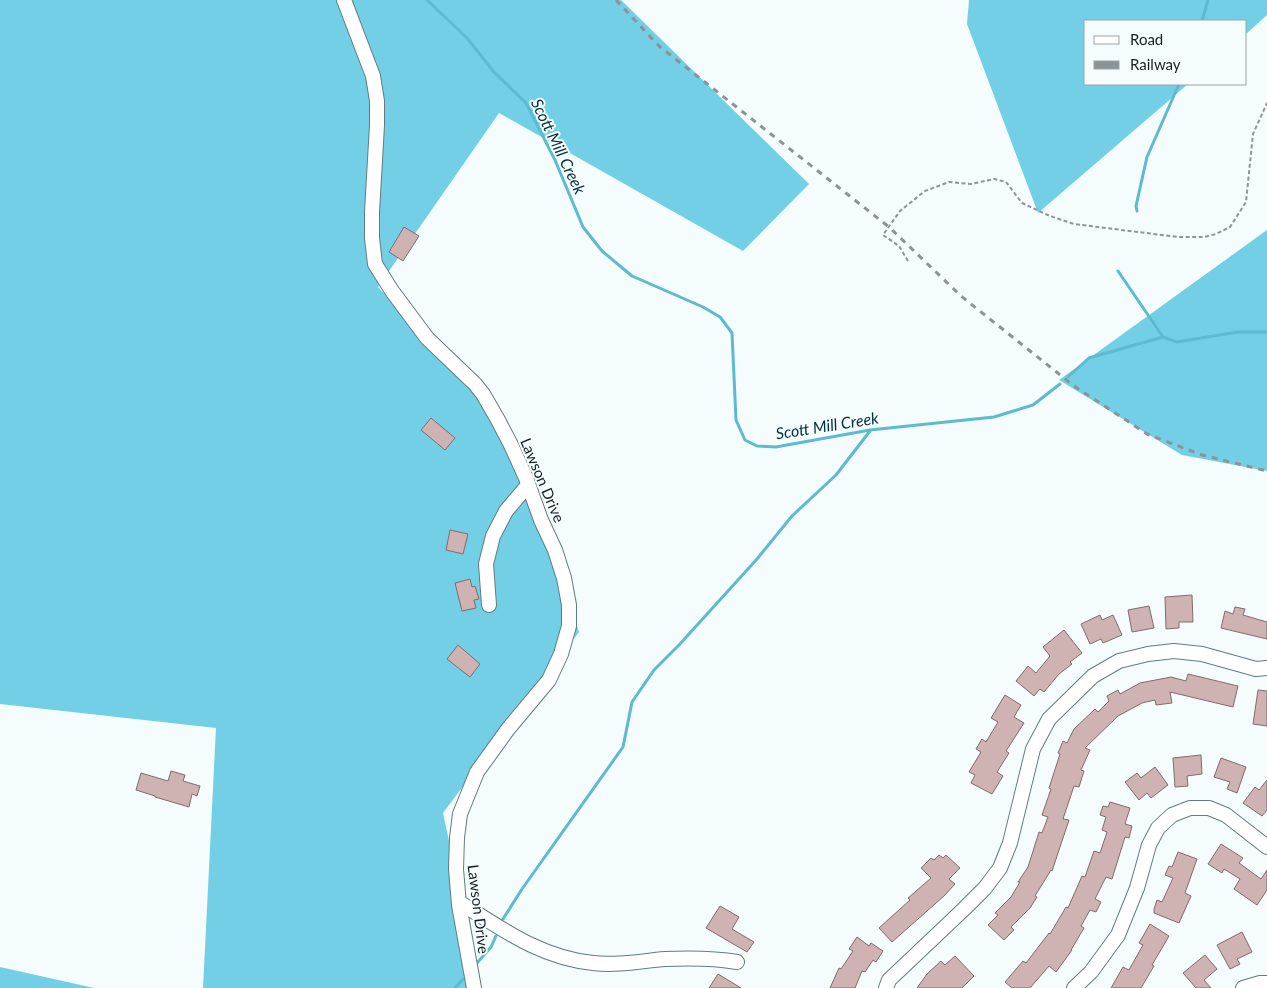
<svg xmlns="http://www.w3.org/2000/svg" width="1267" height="988" font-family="Lato,sans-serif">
<rect width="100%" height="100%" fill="#f5fcfd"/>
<path fill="#73cfe5" d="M0,0h621l188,184 -66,67 -244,-138 -121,174 134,147 67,198 -136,181 38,175h-278l13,-260 -216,-24z
M969,0h298v15l-21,19v-13h-160v63h102l-150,129 -71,-189z
M1267,230v241l-85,-16 -123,-75z
M0,967l94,21h-94z"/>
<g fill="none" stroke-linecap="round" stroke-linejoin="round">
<path stroke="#5dbacf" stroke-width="3" d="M427,0l40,38 26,33 33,32 29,57 28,67 19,24 30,25 71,31 17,10 12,16 4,87 9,20 12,6 19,1 94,-17 124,-13 39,-12 27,-21
M1202,21l6,-21
M1137,211l-1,-5 11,-49 32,-73
M1118,271l45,66
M1068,377l21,-19 74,-21 14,5 61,-10h29
M503,919l19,-30 101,-142 9,-45 22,-32 25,-25 78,-86 35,-43 44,-41 34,-44
M477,963l14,-16 5,-11
M455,988l8,-9"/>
</g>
<path fill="#cfb2b2" stroke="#846a6a" d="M404,227l15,9 -16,25 -14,-9z
M431,418l24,20 -10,12 -24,-20z
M450,530l18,4 -5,20 -17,-4z
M470,579l2,8 3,-1 4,13 -5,1 2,8 -14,3 -7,-28z
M1192,595l1,27h-14v6l-13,1 -1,-32z
M1149,606l5,22 -22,4 -4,-22z
M1235,607l10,2 -2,6 24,7v17l-46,-11 4,-17 8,3z
M1100,615l2,5 11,-5 9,20 -19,8 -2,-4 -11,5 -9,-20z
M1064,630l18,23 -12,9 2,2 -13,10 -15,18 -4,-3 -6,7 -18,-15 12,-15 8,7 14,-17 -7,-9z
M458,645l22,19 -10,13 -23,-18z
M1188,674l50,12 -5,21 -63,-15 2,11 -16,2 -1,-5 -13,3 -24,13 -33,32 5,2 -9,20 3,1 -5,16 -5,-1 -11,33 6,1 -17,51 -1,-1 -16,26 2,1 -7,11 -19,19 3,3 -10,10 -16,-15 10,-10 -3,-2 16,-16 9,-15h-2l10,-15 11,-35 3,1 6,-16 -6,-2 9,-26 -2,-1 11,-34 -2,-1 5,-12 4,2 7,-14 21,-20 3,3 11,-11 -2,-5 11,-6 2,4 20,-11 31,-6 15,4z
M1258,690l9,1v35l-14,-2z
M1005,695l16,10 -7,12 10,6 -18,28 3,2 -12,19 6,4 -11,18 -21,-11 4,-8 -6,-3 12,-20 -5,-3 6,-10 4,3 12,-20 -7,-4z
M1201,755l1,19 -15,2 1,10 -13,1 -2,-29z
M1221,758l25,9 -9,26 -10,-4 3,-7 -16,-5z
M1155,767l13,18 -17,13 -4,-5 -8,7 -14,-18 12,-9 4,5z
M171,771l14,4 -2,6 17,5 -3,10 -5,-2 -3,13 -34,-10v-1l-19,-6 5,-17 27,8z
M1267,780v30l-5,6 -19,-13 12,-16 4,3z
M1110,802l20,6 -5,16 7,2 -3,12 -4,-1 -13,42 -6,-2 -11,22 6,3 -5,10 -6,-2 -9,16 3,2 -13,22h1l-16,22 -7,-6 -19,22h-18l-7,-6 18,-21 3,2 23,-30 1,1 16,-27 2,1 14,-32 3,1 9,-26 6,2 7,-21 -5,-2 4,-13 -6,-2 3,-9 5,1z
M1221,844l22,14 -4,5 22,16 6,-9v20l-10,15 -23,-16 6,-10 -16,-10 -2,4 -14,-9z
M1178,852l19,7 -12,34 6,3 -12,27 -25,-10v-4l3,-9 5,2 11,-24 -8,-3 4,-9 3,1z
M939,855l4,3 3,-3 14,13 -11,11 6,5 -11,12 -52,46 -13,-14 31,-28 -2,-2 23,-20 -10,-10 10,-10 3,2z
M720,906l19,11 -7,12 22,13 -7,10 -41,-24z
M1150,924l19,12 -17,29 2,1 -13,22h-30l12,-21 6,3 14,-25 -4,-2z
M1242,932l10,20 -15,7 3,5 -10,5 -13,-24z
M857,937l12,9 2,-3 12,8 -7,11 -3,-2 -8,12 -3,-1 -7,17h-25l9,-20 2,1 12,-18 -4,-2z
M1205,955l12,14 -13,11 7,8h-15l-13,-15z
M955,956l19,20 -12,12h-45l10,-14 14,-13 4,4z
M718,974l23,14h-32z"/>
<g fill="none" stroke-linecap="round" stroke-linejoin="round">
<defs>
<path id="minor" d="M344,0l29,76 4,25v24l-5,87v26l3,26 17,27 35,47 48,46 8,10 15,26 13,25 15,33 15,42 14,30 9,28 5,27v21l-8,28 -12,26 -41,49 -31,43 -17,42 -3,24 -1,31 3,36 15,83
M489,605l-3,-41 7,-28 13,-25 22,-26
M459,902c43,27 82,56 134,61 24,3 48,-2 72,-4 24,-1 49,-1 72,3
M886,988l3,-8 75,-71 21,-21 15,-20 10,-25 23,-94 16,-30 44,-43 26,-15 29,-7 26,-3 28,3 54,15 11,-1
M1074,988l17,-16 27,-37 19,-47 12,-43 9,-17 14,-13 18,-7h19l17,7 41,32
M1243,988l17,-5h7"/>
</defs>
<use href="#minor" stroke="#607c83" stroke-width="16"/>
<path stroke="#8c9597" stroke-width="2" stroke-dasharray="4 2.5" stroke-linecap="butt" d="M908,261l-9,-15 -16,-11 17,-24 25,-20 24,-9 22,2 23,-5 12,3 16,21 28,13 24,8 104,13h26l12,-3 14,-7 16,-25 7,-68 14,-31"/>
<use href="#minor" stroke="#fff" stroke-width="14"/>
<path stroke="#8a9395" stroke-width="3" stroke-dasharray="6 6" stroke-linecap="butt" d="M616,0l43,46 230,181 72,69 113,90 73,48 55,21 65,16"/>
</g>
<g text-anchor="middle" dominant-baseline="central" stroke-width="4" stroke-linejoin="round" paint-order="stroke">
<g font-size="15" fill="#152023" stroke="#f5fcfd">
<text transform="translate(543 480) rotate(67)">Lawson Drive</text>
<text transform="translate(479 909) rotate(83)">Lawson Drive</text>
</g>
<g font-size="16" font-style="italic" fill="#013038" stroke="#f5fcfd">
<text transform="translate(559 146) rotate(64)">Scott Mill Creek</text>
<text transform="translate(827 425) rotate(-9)">Scott Mill Creek</text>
</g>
</g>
<rect x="1084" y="20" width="162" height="65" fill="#f5fcfd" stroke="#9ba4a6"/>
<rect x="1094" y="36" width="25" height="8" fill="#ffffff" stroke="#9ba4a6"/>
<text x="1130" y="45" font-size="15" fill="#152023">Road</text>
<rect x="1094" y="61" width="25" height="8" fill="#8a9395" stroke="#9ba4a6"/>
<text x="1130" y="70" font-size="15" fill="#152023">Railway</text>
</svg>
